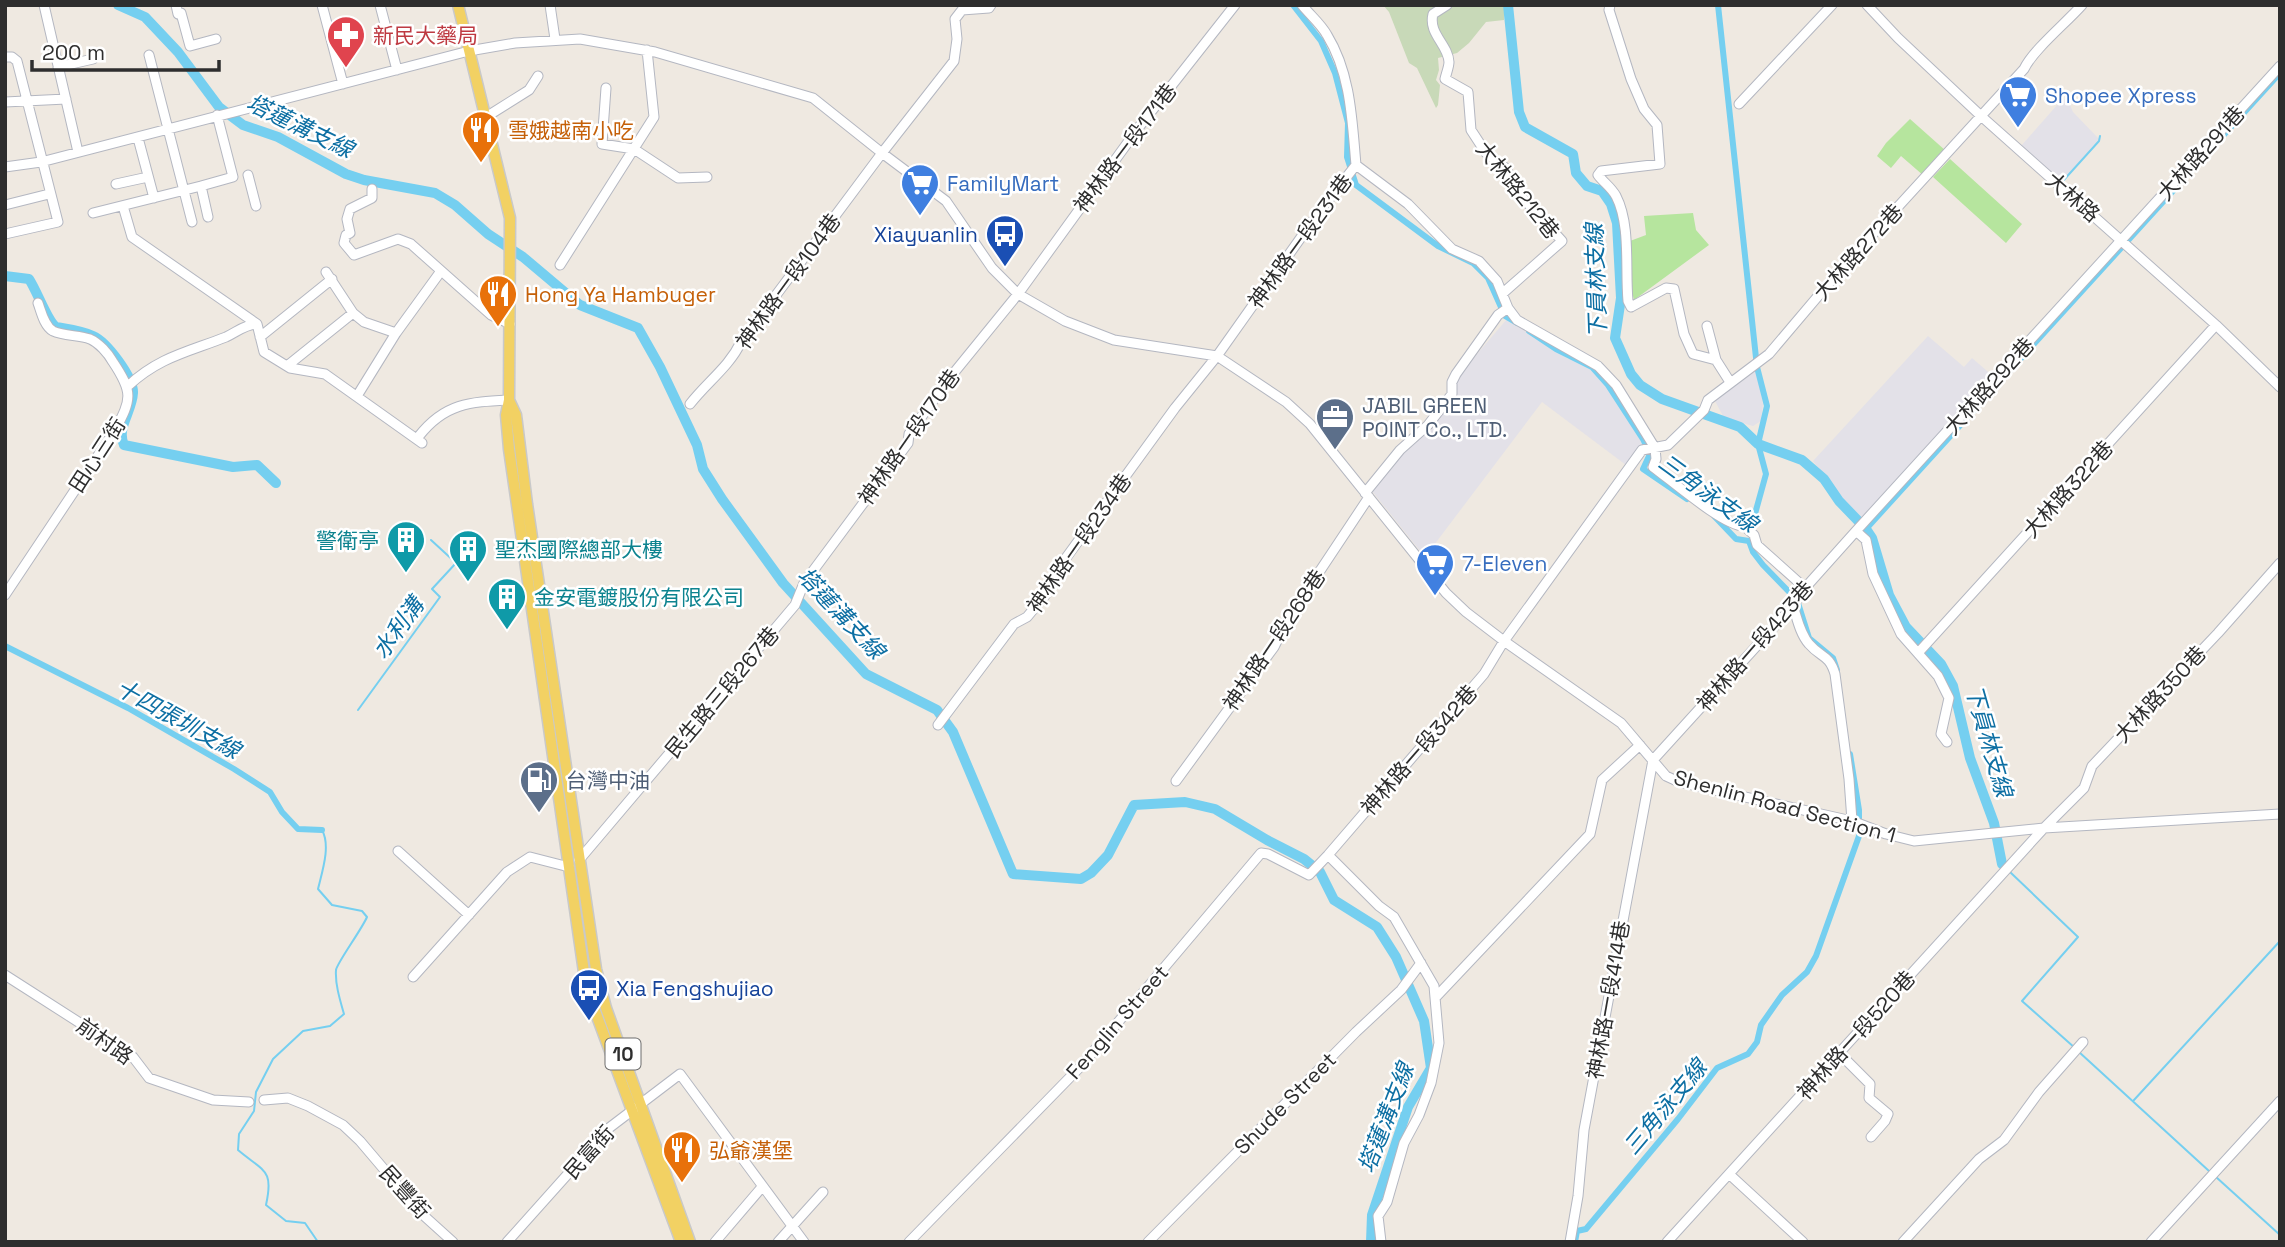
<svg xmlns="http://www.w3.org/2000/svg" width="2285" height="1247" font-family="'Space Grotesk','Noto Sans TC',sans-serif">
<rect width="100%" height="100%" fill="#efe9e1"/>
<path fill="#e3e1e8" d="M2067,98l6,14 26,27 -38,43 -40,-36 37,-42z
M1507,319l61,40h5l25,15 49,70 -17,24 -88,-66 -117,155 -53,-66 31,-42 47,-52 -2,-9z
M1928,336l36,31 8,-9 22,19 -131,144 -20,-20 -30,-40z
M1756,370l7,34 -2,17 -8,5 -29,-8 -10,-19z"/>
<path fill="#b6e59e" d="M1910,119l36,32 -22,25 -23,-20 -10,12 -14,-12 9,-13z
M1950,159l72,65 -16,19 -73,-66z
M1693,213l3,17 13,15 -75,55 -4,-16v-43l16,-6 -2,-19z"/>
<path fill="#c8d9b8" d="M1383,5h121v15l-18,2 -17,21 -12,10 -19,5 1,12 -3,10 4,5 -2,20 -2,3 -19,-40 -8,-5 -20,-51z"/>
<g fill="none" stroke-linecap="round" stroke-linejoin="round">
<path stroke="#75cff0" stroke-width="2" d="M2062,182l37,-41 1,-5
M358,710l82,-113 -8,-8 24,-26 -25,-23
M2010,872l68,65 -56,64 53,47
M2079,1052l130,119
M2134,1100l146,-159
M2216,1177l64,58
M318,1242l-13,-19 -19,-2 -20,-16c8,-36 -2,-33 -28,-55l1,-16 15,-23 2,-19 17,-33 30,-28 27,-5 14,-12c-4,-14 -9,-30 -8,-44 1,-7 26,-41 31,-53l-5,-6 -30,-6 -14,-16c4,-17 13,-43 4,-59"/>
<path stroke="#75cff0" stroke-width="6" d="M1293,5l28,36 14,32 13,50 -1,34 9,28 82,61 35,17 15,15 17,38 12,7
M1718,5l39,362 10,39 -9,38 8,30 -16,58
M1529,331l27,18 36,18 16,18 35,54 7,15 -7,15 44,30
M1714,516l22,23 13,2 4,11 10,13 34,35 12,38 24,20 4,12
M1866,529l414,-456
M5,646l123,62 106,61 36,23 12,20 16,17 24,1
M1575,1242l2,-11 9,-2 92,-110 39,-51 31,-14 9,-12 4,-17 21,-30 25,-23 9,-16 43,-120v-26l-9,-56"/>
<path stroke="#75cff0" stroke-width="10" d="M118,5l27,12 33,35 41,55 24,18 35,12 68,37 18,6 71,13 20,12 33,29 35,23 57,48 58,23 22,39 37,78 6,24 19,30 61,84 83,91 71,36 16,22 60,142 68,5 10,-6 17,-18 26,-50 51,-3 30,7 52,31 37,19 16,13 14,28 43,27 19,30 28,64 7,47 -23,39 -36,108 -1,27
M1508,5l11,107 6,15 48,27 3,19 11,13 15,5 9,13 6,19 4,75 -6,40 16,36 9,11 22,14 78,28 18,17 44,16 22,19 15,22 27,28 6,9 17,57 17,32 35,37 12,22 17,72 24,65 8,41
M5,276l24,3c8,12 19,43 27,48 12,2 26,4 37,9 14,6 41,42 40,57 -1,19 -17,35 -9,52l109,22 24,-2 19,18"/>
<defs>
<path id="minor" d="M44,5l34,147
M176,5l2,9 3,-1 9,33 26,-7
M322,5l21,79
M380,5l17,65
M550,5l5,34
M1447,5l-14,9c-5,20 15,30 16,48 0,5 -3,12 -4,17l23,13 3,38 15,23 21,16 3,15 52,57 -59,52
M1610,5l-1,5 22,69 13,30 13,16 3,39 -59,7 -3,4c6,8 13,12 18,21 15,29 9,73 12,105l3,6 35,-19 8,1 10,45 9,20 23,6 14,22
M1867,5l31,33 83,78 235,209 64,62
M149,55l43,167
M5,57h7l5,4 41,161 -53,12
M58,67l35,-8
M606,88l-4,56 32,5 44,29 29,-1
M5,102l61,-3
M1739,104l93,-99
M486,117l43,-27 9,-14
M138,138l16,60
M1356,165l52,39 44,45 27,12 18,20 11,27 9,12 81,46 18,19 39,63 1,11 -3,8c18,13 72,60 91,59l10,9 3,10 48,43
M5,167l36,-5 428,-111 46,-8 65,-4 75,13 158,46 69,55 64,48 46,67 26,26 47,27 49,19 103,16 69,46 24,22 136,169 20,19 38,29 117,82 45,53 13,6 173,39 34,13 28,7 130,-13 236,-14
M248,175l8,31
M116,184l32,-7
M201,186l32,-9 -16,-62
M372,189v9l-22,11 -3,10 3,14 -4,2 -2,8 10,12 44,-16 13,5 80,71 19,9
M5,205l44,-11
M123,206l9,31 125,87 7,28 26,16 35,6 97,69
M93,213l108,-27 7,31
M560,265l94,-148 -7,-67
M326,272l27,41 11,9 32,11
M1707,326l9,34
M260,337l72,-58
M287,366l66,-53
M128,386c31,-29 60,-34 98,-49 11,-5 18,-12 30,-13
M357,396l39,-63 45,-62
M690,404c17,-22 39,-37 51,-62l141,-189 72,-92 3,-22 -2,-20 7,-9 27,-2 2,-3
M419,436c26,-33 51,-34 90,-36
M1365,493l35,-43 28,-25 24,-31v-12l4,-8 42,-59 10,-7
M1856,531l10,9 7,34 28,60 37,42 11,22 -8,36 6,8
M5,595l110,-165c17,-31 18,-38 -2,-68 -5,-9 -14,-19 -23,-23 -11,-4 -26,-3 -37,-8 -9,-5 -12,-20 -15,-28
M1793,606c4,12 7,28 16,38 12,14 20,10 26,30l14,105 3,42
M1918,653l298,-328
M938,725l76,-101 13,-7 20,-24 16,-31 112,-154 42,-52 102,-144 37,-47c-4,-44 -5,-91 -29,-130 -6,-11 -17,-20 -25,-30
M1176,781l98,-134 12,-25 83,-125
M398,851l71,64
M1328,855l51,51 15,11 40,69 5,57 -8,40 -12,32 -15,28 -17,59 -9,14 3,26
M579,860l216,-255 9,-22 104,-140 1,-9 39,-54 70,-86 121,-167 96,-122
M5,975l128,82 16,21 64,22 36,2
M413,977l94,-105 23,-15 39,10
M1436,997l154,-163 12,-54 38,-35
M1839,1053l31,31 -1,14 19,16 -3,7 -14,16
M264,1100l24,-2 20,8 35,19 17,16 62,73 31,28
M1729,1174l74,68
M507,1242l102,-114 71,-54 124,168
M715,1242l47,-55
M778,1242l45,-50
M909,1242l172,-176 180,-213 7,1 41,21 19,-20 156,-181 20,-33 138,-191 26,-5 36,-35 4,-10 61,-46 72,-85 183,-200c10,-20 41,-45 58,-64
M1148,1242l208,-210 45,-42 20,-27
M1570,1242l8,-46 6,-66 69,-370 140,-154 12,-18 51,-57 424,-465
M1667,1242l377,-414 40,-40 8,-22 126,-133 62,-70
M1903,1242l76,-83 25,-19 35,-48 44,-50
M2151,1242l129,-141"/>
<path id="major" d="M458,5l52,213 -1,182 -3,15 3,34 75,523 11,39 86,231
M509,400l7,15 11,89 69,465 10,39 84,234"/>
</defs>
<use href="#minor" stroke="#b4b7c1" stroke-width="11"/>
<use href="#major" stroke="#c9c9c9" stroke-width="13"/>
<use href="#minor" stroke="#fff" stroke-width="9"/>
<use href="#major" stroke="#f2d163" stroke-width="10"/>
</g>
<defs>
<symbol id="pharmacy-pin" viewBox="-11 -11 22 30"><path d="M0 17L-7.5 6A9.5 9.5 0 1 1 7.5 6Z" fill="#e0444e" stroke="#fff"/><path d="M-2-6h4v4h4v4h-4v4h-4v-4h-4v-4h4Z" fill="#fff"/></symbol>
<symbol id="supermarket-pin" viewBox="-11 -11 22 30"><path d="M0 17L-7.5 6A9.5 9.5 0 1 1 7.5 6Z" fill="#3f7fe0" stroke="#fff"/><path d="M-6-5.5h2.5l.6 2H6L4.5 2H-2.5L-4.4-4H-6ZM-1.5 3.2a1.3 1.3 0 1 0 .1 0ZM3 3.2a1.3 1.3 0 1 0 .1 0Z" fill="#fff"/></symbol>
<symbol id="restaurant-pin" viewBox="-11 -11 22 30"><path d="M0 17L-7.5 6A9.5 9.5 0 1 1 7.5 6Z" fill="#e8710a" stroke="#fff"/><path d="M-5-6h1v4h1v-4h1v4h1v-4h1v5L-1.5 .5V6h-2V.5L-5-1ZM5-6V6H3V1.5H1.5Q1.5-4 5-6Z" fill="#fff"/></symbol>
<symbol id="bus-pin" viewBox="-11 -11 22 30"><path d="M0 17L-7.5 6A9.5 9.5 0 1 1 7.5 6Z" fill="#1a4fb4" stroke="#fff"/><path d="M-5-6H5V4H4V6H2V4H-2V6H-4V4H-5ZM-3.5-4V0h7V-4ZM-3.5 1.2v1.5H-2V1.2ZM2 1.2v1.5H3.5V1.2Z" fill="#fff"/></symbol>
<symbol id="office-pin" viewBox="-11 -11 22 30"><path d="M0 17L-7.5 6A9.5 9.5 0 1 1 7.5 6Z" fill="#5c6f8a" stroke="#fff"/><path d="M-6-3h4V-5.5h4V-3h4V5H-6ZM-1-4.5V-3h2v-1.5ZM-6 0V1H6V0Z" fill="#fff"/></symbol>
<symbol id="building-pin" viewBox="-11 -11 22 30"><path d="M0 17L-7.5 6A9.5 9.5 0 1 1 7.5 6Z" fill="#0f9aa8" stroke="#fff"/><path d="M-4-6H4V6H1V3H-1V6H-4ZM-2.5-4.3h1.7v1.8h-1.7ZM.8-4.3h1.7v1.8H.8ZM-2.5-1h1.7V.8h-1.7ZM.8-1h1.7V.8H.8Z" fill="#fff"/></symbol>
<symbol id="fuel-pin" viewBox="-11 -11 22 30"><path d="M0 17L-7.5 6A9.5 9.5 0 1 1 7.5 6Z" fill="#5c6f8a" stroke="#fff"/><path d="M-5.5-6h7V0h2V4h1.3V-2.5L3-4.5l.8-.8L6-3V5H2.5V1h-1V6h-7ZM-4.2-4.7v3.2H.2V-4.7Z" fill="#fff"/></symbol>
</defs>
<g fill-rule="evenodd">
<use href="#pharmacy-pin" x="324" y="13" width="44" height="60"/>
<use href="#supermarket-pin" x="1996" y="73" width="44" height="60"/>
<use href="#restaurant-pin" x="459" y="108" width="44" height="60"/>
<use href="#supermarket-pin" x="898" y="161" width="44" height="60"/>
<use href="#bus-pin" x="983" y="212" width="44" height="60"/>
<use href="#restaurant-pin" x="476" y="272" width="44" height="60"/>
<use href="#office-pin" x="1313" y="395" width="44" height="60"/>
<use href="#building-pin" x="384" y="518" width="44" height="60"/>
<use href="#building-pin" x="446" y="527" width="44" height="60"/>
<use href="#supermarket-pin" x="1413" y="541" width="44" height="60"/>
<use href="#building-pin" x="485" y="575" width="44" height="60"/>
<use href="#fuel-pin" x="517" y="758" width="44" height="60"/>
<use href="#bus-pin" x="567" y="966" width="44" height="60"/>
<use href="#restaurant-pin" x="660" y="1128" width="44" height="60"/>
</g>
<g text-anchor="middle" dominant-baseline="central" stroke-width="5" stroke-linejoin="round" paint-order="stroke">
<rect fill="#fff" stroke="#6d6d6d" stroke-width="2" x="605.5" y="1038.5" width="35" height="31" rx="5"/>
<g font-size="19" font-weight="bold" fill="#2e2e2e">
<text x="623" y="1054">10</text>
</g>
<g font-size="21" fill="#be3a42" stroke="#fff" text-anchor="start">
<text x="373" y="35">新民大藥局</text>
</g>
<g font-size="21" fill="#366cbe" stroke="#fff" text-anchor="start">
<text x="2045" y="95">Shopee Xpress</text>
<text x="947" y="183">FamilyMart</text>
<text x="1462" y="563">7-Eleven</text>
</g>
<g font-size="21" fill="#c56008" stroke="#fff" text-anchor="start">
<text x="508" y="130">雪娥越南小吃</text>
<text x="525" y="294">Hong Ya Hambuger</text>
<text x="709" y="1150">弘爺漢堡</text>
</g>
<g font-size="21" fill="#2e2e2e" stroke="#fff">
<text transform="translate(1125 148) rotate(-53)">神林路一段171巷</text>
<text transform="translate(2201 153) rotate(-48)">大林路291巷</text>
<text transform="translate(1518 190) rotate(51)">大林路212巷</text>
<text transform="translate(2073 197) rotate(41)">大林路</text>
<text transform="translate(1300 241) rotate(-54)">神林路一段231巷</text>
<text transform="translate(1858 252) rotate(-48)">大林路272巷</text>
<text transform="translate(788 281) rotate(-54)">神林路一段104巷</text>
<text transform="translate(1989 386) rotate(-48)">大林路292巷</text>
<text transform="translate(909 437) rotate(-55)">神林路一段170巷</text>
<text transform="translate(97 455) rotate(-57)">田心三街</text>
<text transform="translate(2068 489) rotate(-48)">大林路322巷</text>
<text transform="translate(1079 543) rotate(-55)">神林路一段234巷</text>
<text transform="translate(1274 640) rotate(-56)">神林路一段268巷</text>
<text transform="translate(1755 646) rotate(-49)">神林路一段423巷</text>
<text transform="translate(722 692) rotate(-50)">民生路三段267巷</text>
<text transform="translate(2160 694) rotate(-47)">大林路350巷</text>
<text transform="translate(1419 750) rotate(-49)">神林路一段342巷</text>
<text transform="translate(1785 806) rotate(15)">Shenlin Road Section 1</text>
<text transform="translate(1608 1000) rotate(-80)">神林路一段414巷</text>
<text transform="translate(1117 1022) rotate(-49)">Fenglin Street</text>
<text transform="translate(1856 1035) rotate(-48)">神林路一段520巷</text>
<text transform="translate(105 1041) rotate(35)">前村路</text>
<text transform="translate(1285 1103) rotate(-45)">Shude Street</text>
<text transform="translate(589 1152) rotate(-48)">民富街</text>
<text transform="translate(405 1192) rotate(48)">民豐街</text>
</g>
<g font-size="21" fill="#164399" stroke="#fff" text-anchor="end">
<text x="978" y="234">Xiayuanlin</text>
<text x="616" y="988" text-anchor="start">Xia Fengshujiao</text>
</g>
<g font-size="21" fill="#4e5e75" stroke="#fff" text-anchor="start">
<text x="1362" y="405">JABIL GREEN<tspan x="1362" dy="24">POINT Co., LTD.</tspan></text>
<text x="566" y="780">台灣中油</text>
</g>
<g font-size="21" fill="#0d838f" stroke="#fff" text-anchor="start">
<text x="379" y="540" text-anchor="end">警衛亭</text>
<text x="495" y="549">聖杰國際總部大樓</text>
<text x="534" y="597">金安電鍍股份有限公司</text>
</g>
<g font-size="23" font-style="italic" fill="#0d6fa3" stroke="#fff">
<text transform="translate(300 126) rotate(26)">塔蓮溝支線</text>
<text transform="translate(1596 281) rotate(-92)">下員林支線</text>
<text transform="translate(1708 493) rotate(36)">三角泳支線</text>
<text transform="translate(841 613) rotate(47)">塔蓮溝支線</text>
<text transform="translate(398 628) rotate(-54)">水利溝</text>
<text transform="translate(178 719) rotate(29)">十四張圳支線</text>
<text transform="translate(1989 741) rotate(74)">下員林支線</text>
<text transform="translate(1665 1107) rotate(-50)">三角泳支線</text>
<text transform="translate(1386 1118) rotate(-69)">塔蓮溝支線</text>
</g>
</g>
<rect width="2285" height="1247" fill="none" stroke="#2e2e2e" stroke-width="14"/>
<path d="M32 60v10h187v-10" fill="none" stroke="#2e2e2e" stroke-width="3.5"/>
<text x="42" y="60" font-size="21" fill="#2e2e2e" stroke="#ffffff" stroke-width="5" paint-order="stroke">200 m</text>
</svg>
